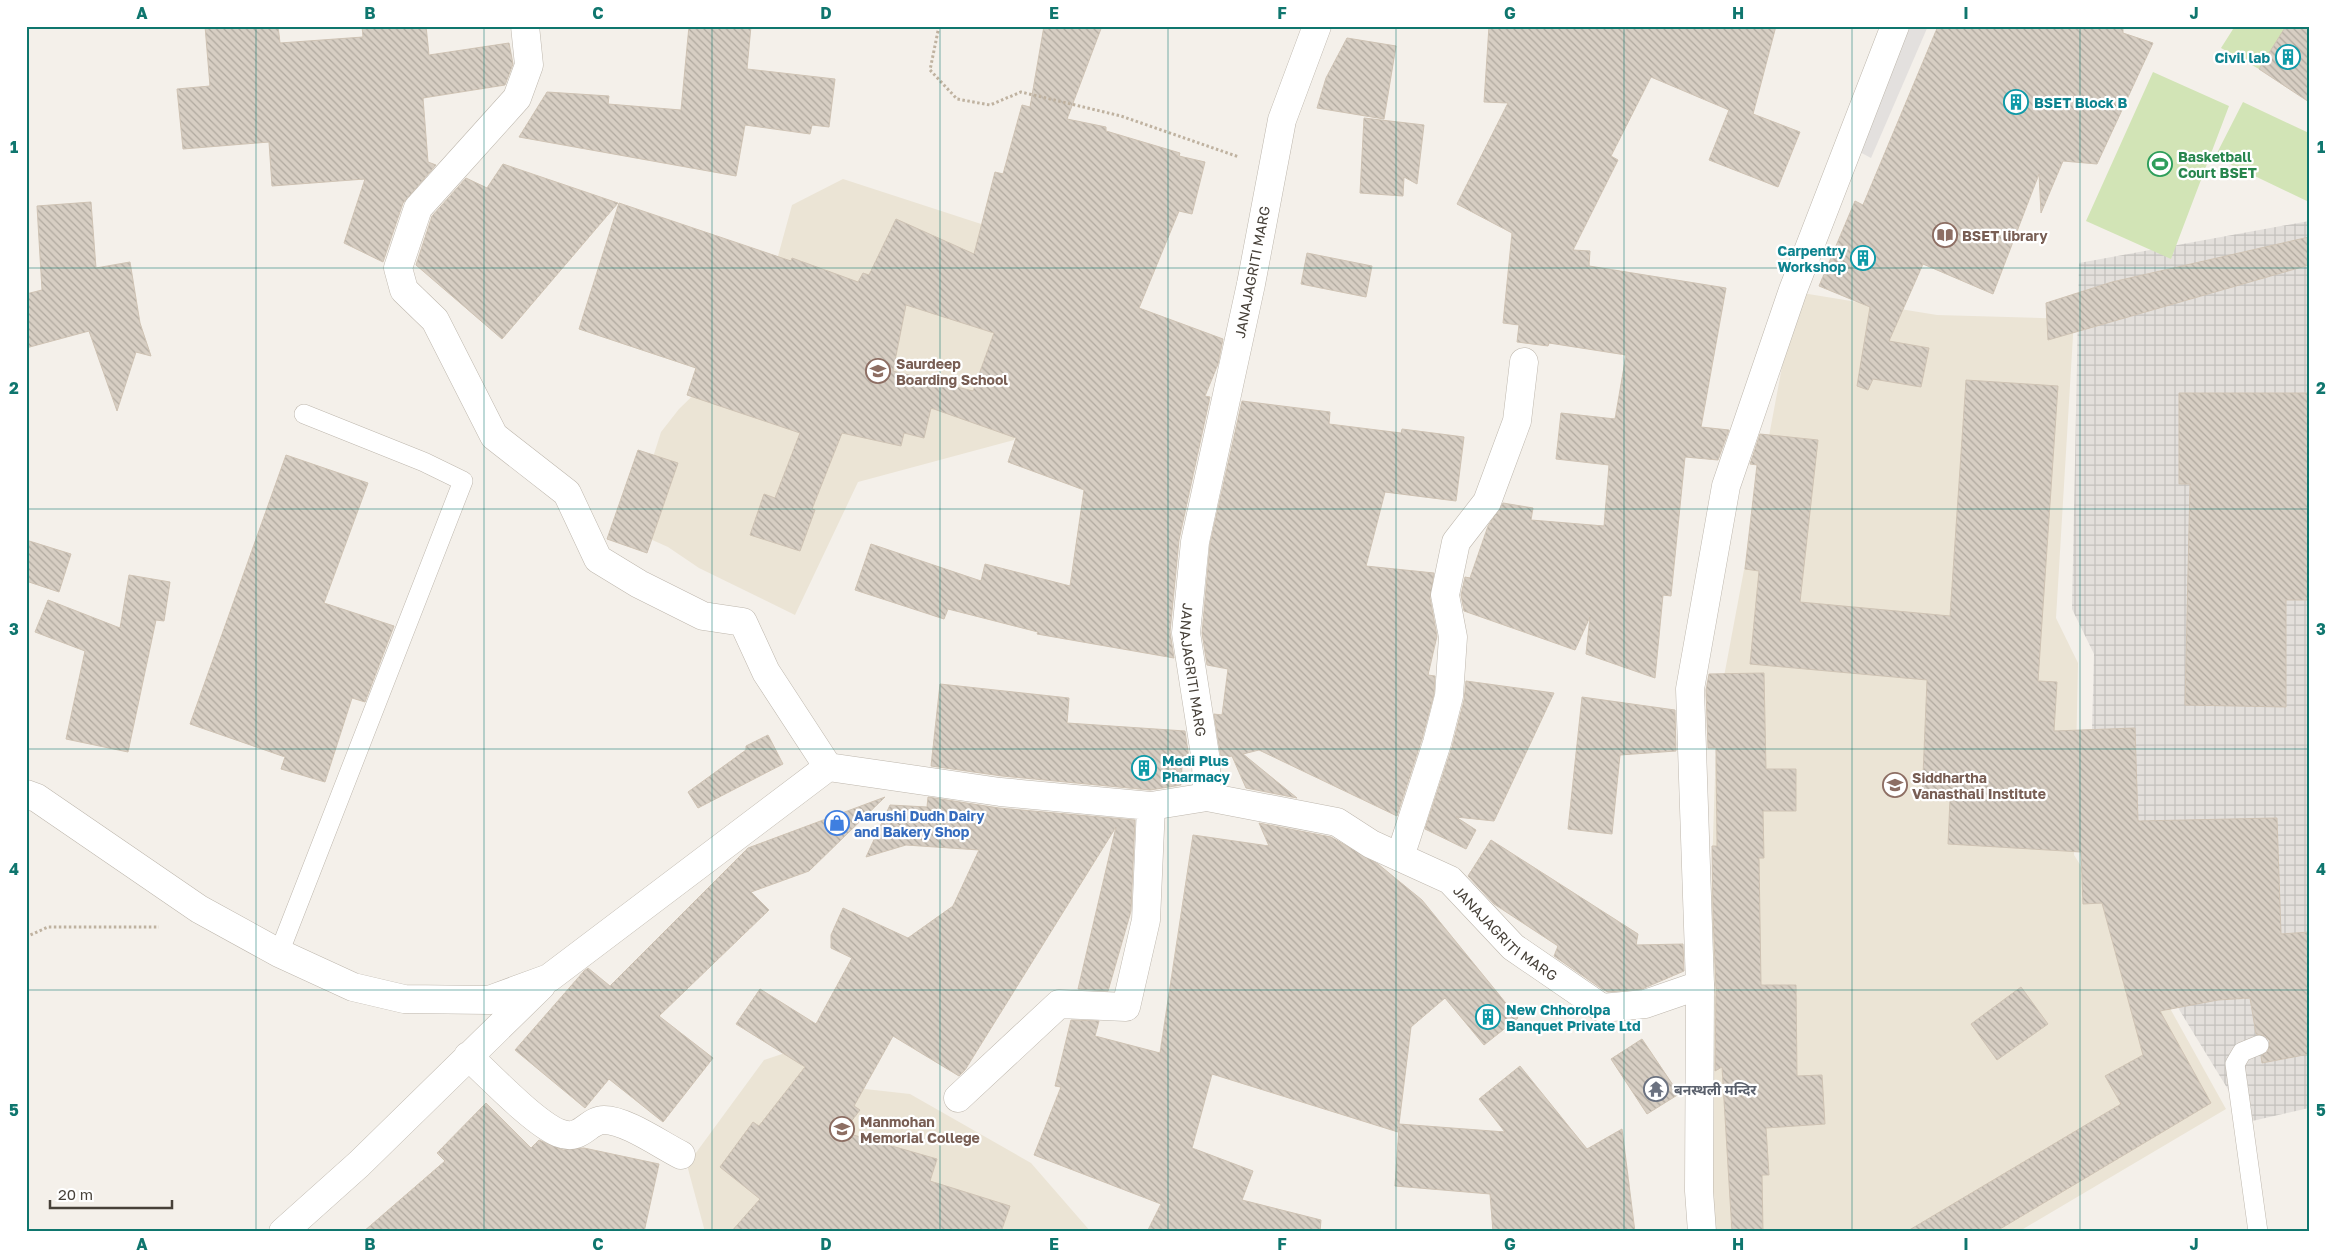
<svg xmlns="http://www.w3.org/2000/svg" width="2335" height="1258" font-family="'Golos Text','Noto Sans Devanagari',sans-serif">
<defs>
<pattern id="industrial-grid" width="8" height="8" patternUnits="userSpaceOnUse" patternTransform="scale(1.25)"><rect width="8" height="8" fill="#e3dfdb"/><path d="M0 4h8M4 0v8" fill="none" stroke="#c4c1bd"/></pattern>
<pattern id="building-back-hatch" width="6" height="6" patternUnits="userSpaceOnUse" patternTransform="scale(1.25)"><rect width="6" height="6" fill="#d7cec3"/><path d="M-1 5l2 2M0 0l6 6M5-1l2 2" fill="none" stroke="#b0a99f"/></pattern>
</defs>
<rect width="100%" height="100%" fill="#f4f0ea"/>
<path fill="url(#industrial-grid)" d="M2309,221v887l-61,14 -79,-129 -80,-147 5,-192 -22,-45 7,-346z"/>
<path fill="#ebe4d5" d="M843,179l236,77 -65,184 -156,42 -63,133 -96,-47 -31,-21 -38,-17 31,-98 18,-23 78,-76 35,-128z
M1796,292l141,23 137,4 -18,299 22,45 -4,192 88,139 64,115 -208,123h-308l-4,-177 11,-341z
M815,1043l26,31 24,15 45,5 121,69 60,69h-386l-18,-67 77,-105z"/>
<path fill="#d2e4b6" d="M2235,26h42l7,4 -25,39 -38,-21z
M2153,72l76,34 -58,153 -85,-38z
M2243,102l66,31v69l-94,-45z"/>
<path fill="#e3e0de" d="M1906,26h22l-57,132 -15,-8z"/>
<path fill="url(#building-back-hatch)" stroke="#cfc3b4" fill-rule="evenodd" d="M205,26h73l2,17 83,-6 -1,-11h64l3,29 80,-12 4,21 -8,21 -82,13 5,64 8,3 -33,38 -20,59 -39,-19 21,-64 -93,7 -3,-44 -86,7 -6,-60 33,-3z
M689,26h62l-4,43 88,10 -6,48 -17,-2 -2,9 -65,-9 -9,51 -217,-39 28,-45 62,4 -1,8 73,6z
M1044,26h58l-35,93 39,8v4l74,22 -1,3 26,6 -13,52 -13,-3 -40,97 84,31 -5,25 -13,32 5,1 -31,143 -9,92 4,26 -137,-24 1,-2 -90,-23 -4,10 -89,-29 16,-46 110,37 4,-17 85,22 14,-96 -76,-28 8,-24 -85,-30 -7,30 -20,-5 -3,13 -59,-13 -30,76 3,1 -15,41 -50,-16 14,-41 11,4 25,-65 -113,-38 9,-27 -117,-39 40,-126 172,58 1,-3 66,24 5,-9 6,2 27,-56 78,35 21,-82 8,2 19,-69 8,2zM906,305l88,28 -21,58 -80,-20z
M1489,26h287l-23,88 47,18 -22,55 -69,-27 20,-50 -78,-33 -40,79 7,4 -45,90 17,1 -1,15 137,22 -25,139 28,3 -11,30 -33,-3 -14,139 -8,-1 -8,83 -69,-24 4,-37 -15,33 -111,-39 -3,-16 4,-18 5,1 18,-52 15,-23 30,5 -2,12 73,6 5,-61 -53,-6 5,-46 54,6 11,-64 -77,-12 -1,3 -31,-4 2,-17 -16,-2 9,-90 -55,-29 51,-101 -24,-1z
M1938,26h185v7l30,10 -56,121 -34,-3 -22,52 -2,-39 -46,120 -70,-30 -34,77 40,7 -8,39 -48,-8 -5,11 -11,-4 13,-79 -51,-21 36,-85 8,4z
M2286,26h23v76l-50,-33z
M1347,38l49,8 -12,73 -67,-11 9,-30z
M1364,118l60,7 -7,59 -13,-7 -1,19 -43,-3z
M503,164l115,39 -116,136 -86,-74 16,-49 34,-38 21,10z
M91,202l5,66 34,-6 10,61 11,33 -15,-4 -19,59 -28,-80 -63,17v-54l16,-4 -5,-84z
M2309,237v28l-261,75 -2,-37 66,-21z
M1307,253l65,13 -6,31 -65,-13z
M1966,380l92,6 -20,295 19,1 -3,49 81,-3 3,93 139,-3 4,116 28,-2v122l-47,9 -1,-7 7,-5 2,-10 -5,-5 -9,-2 -6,-36 -32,2 -58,11 51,92 -216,129h-89l215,-128 -16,-28 38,-21 -41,-152 -19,1 -2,-52 -133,-8 2,-45h-28l5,-119 -177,-16 9,-93 -14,-2 12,-104 -7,-1 10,-30 58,6 -18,162 150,14z
M2179,393h130v207h-23v107l-101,-2 5,-221h-11z
M1242,401l88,11 -1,12 72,9 1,-4 62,8 -8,64 -71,-9 -19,74 68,7 -4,25 7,38 -9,39 7,1 -1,18 -12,45 -25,77 -138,-66 -16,4 54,44 -51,-10 -14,-32 -11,2 -7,-44 8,1 6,-46 -21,-4 -5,-32 8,-89z
M638,450l40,13 -31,90 -40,-14z
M286,455l82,28 -44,120 70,23 -29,76 -13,-4 -27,84 -44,-13 4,-12 -95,-33z
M26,540l45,14 -12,38 -33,-11z
M129,575l41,7 -6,39 -8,-1 -28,132 -62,-13 19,-88 -50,-19 13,-32 72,28z
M1764,673l2,96h30v42h-33l1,47h-5l2,127h35l1,91 25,-1 3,49 -59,4 3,47h-7l1,57h-31l-10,-165 -7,4 1,-80 3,-2h-3l-3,-74 -1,-69h5l-1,-98h-8l-2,-58 3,-16z
M1466,681l88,12 -60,128 -38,-4 20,13 -10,19 -41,-20 27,-82 12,-47z
M940,684l129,14 -2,25 118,8 5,34 -8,1 -1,19 -31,5 -148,-14 -71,-10z
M1582,697l93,13 1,41 -56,4 -8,79 -44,-5z
M768,735l15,29 -85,44 -10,-16 58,-42v-4z
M885,797l-76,74 -58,21 18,18 -110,106 54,42 -50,64 -54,-43 -24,29 -70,-58 69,-79 4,-3 22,18 138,-138z
M928,797l71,11 136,12 -4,91 -23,80 -30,-2 38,-162 -151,243 -6,6 -66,-40 -39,70 6,4 -17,22 94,27 -7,22 80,25 -9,26h-270l29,-33 -40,-32 33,-45 6,4 46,-59 -69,-43 24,-35 56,35 36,-66 -21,-10v-13l12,-27 65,30 45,-32 26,-56 -73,-5 -40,12 24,-52 37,2z
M1259,823l72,14 47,27 44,36 96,118 -34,27 -39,-47 -34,29 -12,97 106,8 -26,-33 41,-33 67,83 35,-20 13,103h-142l-3,-38 -95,-8 4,-59 -1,5 -186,-58 -20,74 61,23 -11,29 79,20 -1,12h-173l14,-28 -127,-49 27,-68 -6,-1 16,-66 28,1 -4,15 65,17 33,-218 76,11z
M1491,840l147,94 -2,11 47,-1 1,27 -42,18 -34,3 -6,-3 -48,-33 4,-10 -64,-42 -26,-28z
M2021,987l27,37 -51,36 -26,-36z
M1642,1039l37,55 -32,20 -36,-55z
M486,1103l45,45 8,-8 24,10 21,-2 75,16 -15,68h-281l82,-71 -8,-8z"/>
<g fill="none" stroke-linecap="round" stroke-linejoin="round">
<defs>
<path id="service" d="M279,953l184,-472 -39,-19 -120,-48
M2258,1232l-23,-168 7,-12 17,-7"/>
<path id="minor" d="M525,26l4,39 -12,33 -99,110 -20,60 6,22 31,30 59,116 73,57 31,66 41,25 64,32 40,6 23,50 62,95
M26,794l11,4 162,111 80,44 74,34 51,12 85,1 60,-22 279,-211 172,25 151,14 56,-9
M1400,857l37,-114 12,-47 4,-59 -8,-42 11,-53 31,-40 30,-81 7,-59
M468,1056c21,19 66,67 91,77 23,9 28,-13 45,-13 22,0 57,25 77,35
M958,1098l101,-94 67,3 20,-87 5,-114
M283,1232l76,-68 182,-178"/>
<g id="tertiary">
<path id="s1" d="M1317,26l-35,94 -31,164 -56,258 -9,91 20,128 1,36 130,25 34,22 79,36 63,67 89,61 43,-4 55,-19"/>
<path d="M1702,1232l-3,-41 1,-206 -10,-296 36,-203 67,-196 102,-264"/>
</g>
</defs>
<use href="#service" stroke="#beb7ad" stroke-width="20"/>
<use href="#minor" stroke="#beb7ad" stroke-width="29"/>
<use href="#tertiary" stroke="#beb7ad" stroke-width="29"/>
<path stroke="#bfb2a0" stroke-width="3" stroke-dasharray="2.5 2.5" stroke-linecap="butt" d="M939,26l-9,44 27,29 33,6 31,-13 100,24 118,41
M26,937l22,-10h111"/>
<use href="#service" stroke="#fff" stroke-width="19"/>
<use href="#minor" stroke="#fff" stroke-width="28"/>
<use href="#tertiary" stroke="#fff" stroke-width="28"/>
</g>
<path fill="none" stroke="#0f766e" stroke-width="1" stroke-opacity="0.55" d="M256,26v1206M484,26v1206M712,26v1206M940,26v1206M1168,26v1206M1396,26v1206M1624,26v1206M1852,26v1206M2080,26v1206M26,268h2283M26,509h2283M26,749h2283M26,990h2283"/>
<defs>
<symbol id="building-ring" viewBox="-11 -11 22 22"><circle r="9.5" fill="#fff" stroke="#0f9aa8" stroke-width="1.5"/><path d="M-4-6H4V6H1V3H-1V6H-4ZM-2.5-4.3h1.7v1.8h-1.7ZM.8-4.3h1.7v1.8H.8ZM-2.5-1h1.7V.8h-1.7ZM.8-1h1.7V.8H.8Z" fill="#0f9aa8"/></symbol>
<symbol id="stadium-ring" viewBox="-11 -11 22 22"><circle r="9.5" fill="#fff" stroke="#2e9e5b" stroke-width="1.5"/><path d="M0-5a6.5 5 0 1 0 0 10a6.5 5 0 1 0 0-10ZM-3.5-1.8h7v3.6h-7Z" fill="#2e9e5b"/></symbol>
<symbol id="library-ring" viewBox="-11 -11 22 22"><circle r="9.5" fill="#fff" stroke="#8d6e63" stroke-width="1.5"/><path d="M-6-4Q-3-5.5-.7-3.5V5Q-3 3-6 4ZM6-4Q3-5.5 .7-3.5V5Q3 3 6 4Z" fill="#8d6e63"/></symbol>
<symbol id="school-ring" viewBox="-11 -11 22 22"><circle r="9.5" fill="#fff" stroke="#8d6e63" stroke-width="1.5"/><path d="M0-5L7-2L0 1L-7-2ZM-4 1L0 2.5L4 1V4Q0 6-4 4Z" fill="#8d6e63"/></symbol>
<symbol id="shop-ring" viewBox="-11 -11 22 22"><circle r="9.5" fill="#fff" stroke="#3f7fe0" stroke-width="1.5"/><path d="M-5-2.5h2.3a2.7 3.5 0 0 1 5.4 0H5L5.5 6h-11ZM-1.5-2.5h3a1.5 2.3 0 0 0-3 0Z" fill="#3f7fe0"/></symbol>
<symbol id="temple-ring" viewBox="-11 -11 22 22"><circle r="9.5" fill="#fff" stroke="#6b7280" stroke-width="1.5"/><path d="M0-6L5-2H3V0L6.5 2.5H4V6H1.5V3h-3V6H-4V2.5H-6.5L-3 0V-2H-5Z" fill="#6b7280"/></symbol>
<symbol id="university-ring" viewBox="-11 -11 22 22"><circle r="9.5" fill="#fff" stroke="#8d6e63" stroke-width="1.5"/><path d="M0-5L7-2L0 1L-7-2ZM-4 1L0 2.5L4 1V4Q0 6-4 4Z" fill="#8d6e63"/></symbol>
</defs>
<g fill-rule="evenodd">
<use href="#building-ring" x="2274" y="43" width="28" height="28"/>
<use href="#building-ring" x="2002" y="88" width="28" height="28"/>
<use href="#stadium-ring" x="2146" y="150" width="28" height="28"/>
<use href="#library-ring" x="1931" y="221" width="28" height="28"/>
<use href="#building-ring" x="1849" y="244" width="28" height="28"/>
<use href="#school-ring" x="864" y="357" width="28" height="28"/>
<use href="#building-ring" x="1130" y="754" width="28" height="28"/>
<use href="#school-ring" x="1881" y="771" width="28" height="28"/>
<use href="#shop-ring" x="823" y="809" width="28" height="28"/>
<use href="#building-ring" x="1474" y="1003" width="28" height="28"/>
<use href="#temple-ring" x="1642" y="1075" width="28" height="28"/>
<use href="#university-ring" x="828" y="1115" width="28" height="28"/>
</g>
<g text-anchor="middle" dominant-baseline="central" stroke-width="4.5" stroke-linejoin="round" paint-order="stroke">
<g font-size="14" font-weight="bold" fill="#0d838f" stroke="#fff" text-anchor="start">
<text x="2270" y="57" text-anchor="end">Civil lab</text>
<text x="2034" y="102">BSET Block B</text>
<text x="1846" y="250" text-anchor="end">Carpentry<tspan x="1846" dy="16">Workshop</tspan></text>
<text x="1162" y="760">Medi Plus<tspan x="1162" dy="16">Pharmacy</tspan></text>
<text x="1506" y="1009">New Chhorolpa<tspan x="1506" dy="16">Banquet Private Ltd</tspan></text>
</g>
<g font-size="14" font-weight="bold" fill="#27864d" stroke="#fff" text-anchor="start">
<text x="2178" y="156">Basketball<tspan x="2178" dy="16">Court BSET</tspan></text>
</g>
<g font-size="14" font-weight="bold" fill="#785e54" stroke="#fff" text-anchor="start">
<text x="1962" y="235">BSET library</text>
<text x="896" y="363">Saurdeep<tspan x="896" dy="16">Boarding School</tspan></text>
<text x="1912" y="777">Siddhartha<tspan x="1912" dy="16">Vanasthali Institute</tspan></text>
<text x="860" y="1121">Manmohan<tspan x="860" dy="16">Memorial College</tspan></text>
</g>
<g font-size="14" fill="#474139" stroke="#fff">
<text transform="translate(1252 272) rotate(-79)">JANAJAGRITI MARG</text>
<text stroke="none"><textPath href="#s1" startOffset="660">JANAJAGRITI MARG</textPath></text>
<text stroke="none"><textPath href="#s1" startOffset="1125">JANAJAGRITI MARG</textPath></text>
</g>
<g font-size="14" font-weight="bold" fill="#366cbe" stroke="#fff" text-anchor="start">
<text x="854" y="815">Aarushi Dudh Dairy<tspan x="854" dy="16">and Bakery Shop</tspan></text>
</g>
<g font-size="14" font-weight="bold" fill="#5b616d" stroke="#fff" text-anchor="start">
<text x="1674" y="1089">बनस्थली मन्दिर</text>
</g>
</g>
<rect width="2335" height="1258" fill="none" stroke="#ffffff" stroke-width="55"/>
<path d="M50 1200v8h122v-8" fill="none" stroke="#474139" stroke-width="2.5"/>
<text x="58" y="1200" font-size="15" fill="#474139" stroke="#ffffff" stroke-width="4" paint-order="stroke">20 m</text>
<rect x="28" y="28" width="2280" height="1202" fill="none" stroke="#0f766e" stroke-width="2"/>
<g font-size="16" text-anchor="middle" font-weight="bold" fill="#0f766e">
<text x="142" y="19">A</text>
<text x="370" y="19">B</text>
<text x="598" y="19">C</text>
<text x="826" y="19">D</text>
<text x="1054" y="19">E</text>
<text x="1282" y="19">F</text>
<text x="1510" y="19">G</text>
<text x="1738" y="19">H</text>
<text x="1966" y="19">I</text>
<text x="2194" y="19">J</text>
<text x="14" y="153">1</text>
<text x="2321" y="153">1</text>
<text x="14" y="394">2</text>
<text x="2321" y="394">2</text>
<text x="14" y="635">3</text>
<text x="2321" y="635">3</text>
<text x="14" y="875">4</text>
<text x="2321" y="875">4</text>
<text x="14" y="1116">5</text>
<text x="2321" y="1116">5</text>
<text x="142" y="1250">A</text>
<text x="370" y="1250">B</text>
<text x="598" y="1250">C</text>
<text x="826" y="1250">D</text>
<text x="1054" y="1250">E</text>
<text x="1282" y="1250">F</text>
<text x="1510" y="1250">G</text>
<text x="1738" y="1250">H</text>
<text x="1966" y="1250">I</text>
<text x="2194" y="1250">J</text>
</g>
</svg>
